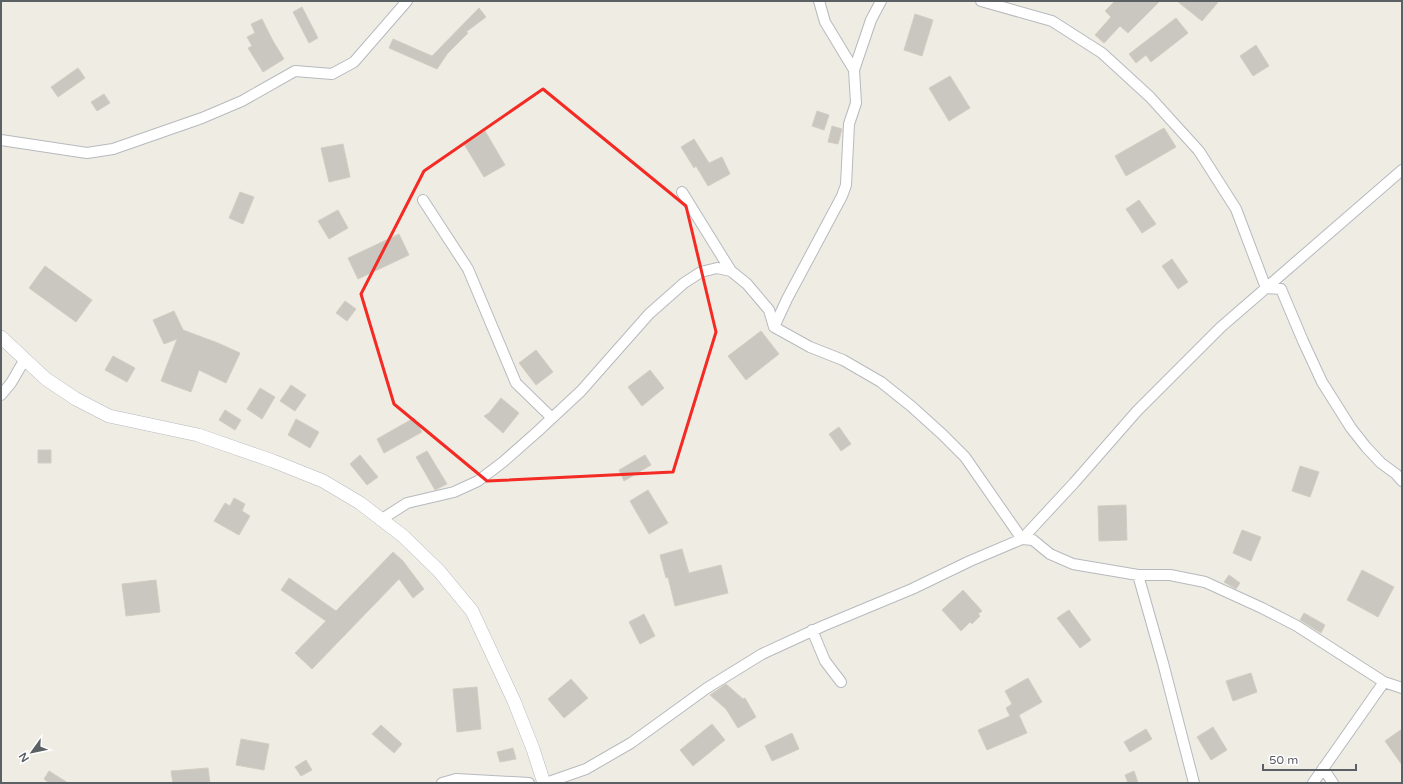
<svg xmlns="http://www.w3.org/2000/svg" width="1403" height="784" font-family="'Varela Round',sans-serif">
<rect width="100%" height="100%" fill="#efece3"/>
<path fill="#cac6c0" stroke="#d4cdc1" d="M1115,1h45l-32,32 -8,-7 -16,17 -9,-8 16,-18 -6,-6z
M1177,1h42l-17,20z
M302,7l16,31 -9,5 -16,-31z
M479,8l7,9 -20,15 2,1 -21,21 -10,15 -48,-21 4,-9 39,17z
M915,14l18,6 -11,36 -18,-6z
M1176,18l12,15 -37,29 -5,-7 -10,8 -7,-9z
M262,19l11,22 11,18 -21,13 -15,-24 4,-2 -5,-9 8,-4 -4,-9z
M1256,45l13,21 -16,10 -13,-20z
M78,68l7,10 -27,19 -7,-10z
M950,76l20,32 -21,13 -20,-33z
M104,94l6,9 -13,8 -6,-9z
M817,111l12,4 -5,15 -12,-4z
M832,126l10,3 -4,15 -10,-2z
M1164,128l12,19 -50,29 -11,-20z
M485,131l20,34 -21,12 -20,-33z
M694,139l15,24 13,-6 8,17 -22,12 -12,-20 -2,2 -13,-21z
M343,144l7,33 -21,5 -8,-34z
M240,192l14,5 -11,27 -14,-6z
M1139,200l17,24 -14,9 -16,-24z
M338,210l10,18 -19,11 -11,-18z
M399,234l10,21 -51,24 -10,-21z
M1172,259l16,23 -10,7 -16,-23z
M45,266l47,34 -16,22 -47,-34z
M345,301l11,8 -9,12 -11,-8z
M174,311l9,19 35,13 22,10 -14,30 -27,-13 -8,22 -30,-11 16,-42 -13,5 -11,-24z
M761,331l18,23 -33,26 -18,-24z
M536,350l17,22 -17,13 -17,-22z
M113,356l22,12 -8,14 -22,-12z
M650,370l14,18 -22,18 -14,-19z
M291,385l15,10 -11,16 -15,-10z
M260,388l15,9 -13,22 -15,-10z
M501,398l18,15 -16,20 -19,-17 5,-3z
M225,410l16,10 -6,10 -16,-10z
M414,418l8,14 -38,21 -7,-14z
M296,419l23,13 -9,16 -22,-13z
M839,427l12,17 -10,7 -12,-17z
M38,450h13v13h-13z
M427,451l20,33 -12,6 -19,-33z
M360,455l18,22 -11,8 -17,-21z
M645,455l6,10 -27,16 -5,-11z
M1300,466l19,6 -9,25 -18,-6z
M648,490l20,33 -19,11 -19,-33z
M234,498l11,6 -3,7 8,5 -11,19 -25,-14 11,-18 5,3z
M1126,505l1,35 -28,1 -1,-35z
M1242,530l19,7 -10,24 -18,-8z
M682,549l7,24 32,-8 7,28 -53,13 -7,-29 -2,1 -6,-23z
M393,552l10,9 21,28 -11,9 -14,-19 -87,90 -17,-16 31,-32 -45,-31 8,-12 47,33z
M1362,570l32,17 -16,30 -31,-17z
M1229,575l11,8 -4,6 -12,-7z
M156,580l4,32 -34,4 -4,-32z
M963,590l19,21 -4,3 2,2 -8,8 -2,-2 -9,9 -19,-21z
M1069,610l22,30 -11,8 -23,-30z
M1304,613l21,12 -4,8 -21,-13z
M644,614l11,22 -15,8 -11,-22z
M1251,673l6,19 -24,9 -7,-20z
M1028,678l14,24 -23,13 8,18 -40,17 -9,-20 32,-14 -4,-8 6,-4 -7,-13z
M571,679l17,19 -24,20 -16,-19z
M726,684l17,15 2,-1 11,19 -18,11 -12,-19 -16,-14z
M477,687l4,42 -24,3 -4,-43z
M712,724l13,16 -32,26 -13,-16z
M381,725l21,19 -8,9 -22,-19z
M1213,727l14,23 -16,10 -14,-23z
M1146,729l6,10 -22,13 -6,-10z
M1402,729v36l-17,-24z
M792,733l7,16 -27,12 -7,-15z
M241,739l28,5 -5,26 -28,-5z
M513,748l3,11 -16,3 -3,-10z
M306,760l6,10 -11,6 -6,-9z
M208,768l2,15h-37l-2,-12z
M49,771l19,12h-19l-5,-4z
M1134,771l4,12h-10l-3,-8z"/>
<g fill="none" stroke-linecap="round" stroke-linejoin="round">
<defs>
<path id="minor" d="M819,1l6,21 29,48
M981,1l71,20 50,32 48,44 49,54 37,58 30,79 15,1 22,52 19,41 29,46 15,19 15,16 15,11 6,7
M1,140l86,13 26,-4 89,-31 40,-17 53,-30 37,3 22,-12 53,-61
M682,192l49,79
M423,200l45,69 48,114 36,35
M774,327l13,-28 55,-103 4,-11 3,-61 7,-21 -2,-33 17,-50 10,-19
M1,395l10,-12 14,-24
M382,519l25,-16 47,-11 24,-11 25,-19 34,-30 44,-41 68,-77 35,-31 17,-11 16,-4 14,3 16,13 22,26 5,17 36,20 33,13 38,22 30,24 31,28 23,23 57,82 11,1 17,14 23,10 65,11h32l35,7 57,26 35,18 87,56 18,6
M1138,575l25,88 31,120
M812,630l13,31 16,21
M1323,768l10,15
M442,783l14,-4 73,4
M546,783l40,-14 45,-26 76,-55 55,-34 61,-28 89,-37 58,-28 52,-22 52,-56 63,-72 84,-84 181,-157
M1313,783l71,-101"/>
<path id="tertiary" d="M1,337l45,42 30,20 33,17 89,19 75,26 50,20 37,22 43,33 36,35 33,40 42,90 19,48 11,34"/>
</defs>
<use href="#minor" stroke="#b6babe" stroke-width="12"/>
<use href="#tertiary" stroke="#b6babe" stroke-width="14"/>
<use href="#minor" stroke="#fff" stroke-width="10"/>
<use href="#tertiary" stroke="#fff" stroke-width="13"/>
</g>
<path fill="none" stroke="#f42a24" stroke-width="3" stroke-linejoin="round" d="M543,89l143,117 30,126 -43,140 -186,9 -93,-77 -33,-110 63,-123z"/>
<rect width="1403" height="784" fill="none" stroke="#5b6065" stroke-width="4"/>
<g transform="translate(32 752) rotate(237)" stroke="#ffffff" stroke-width="3" paint-order="stroke">
<path d="M0-3L7 15L0 10L-7 15Z" fill="#5b6065"/>
<text y="-6" font-size="11" font-weight="bold" text-anchor="middle" fill="#5b6065">N</text>
</g>
<path d="M1263 764v6h93v-6" fill="none" stroke="#5b6065" stroke-width="2"/>
<text x="1269" y="764" font-size="12" fill="#5b6065" stroke="#ffffff" stroke-width="3" paint-order="stroke">50 m</text>
</svg>
